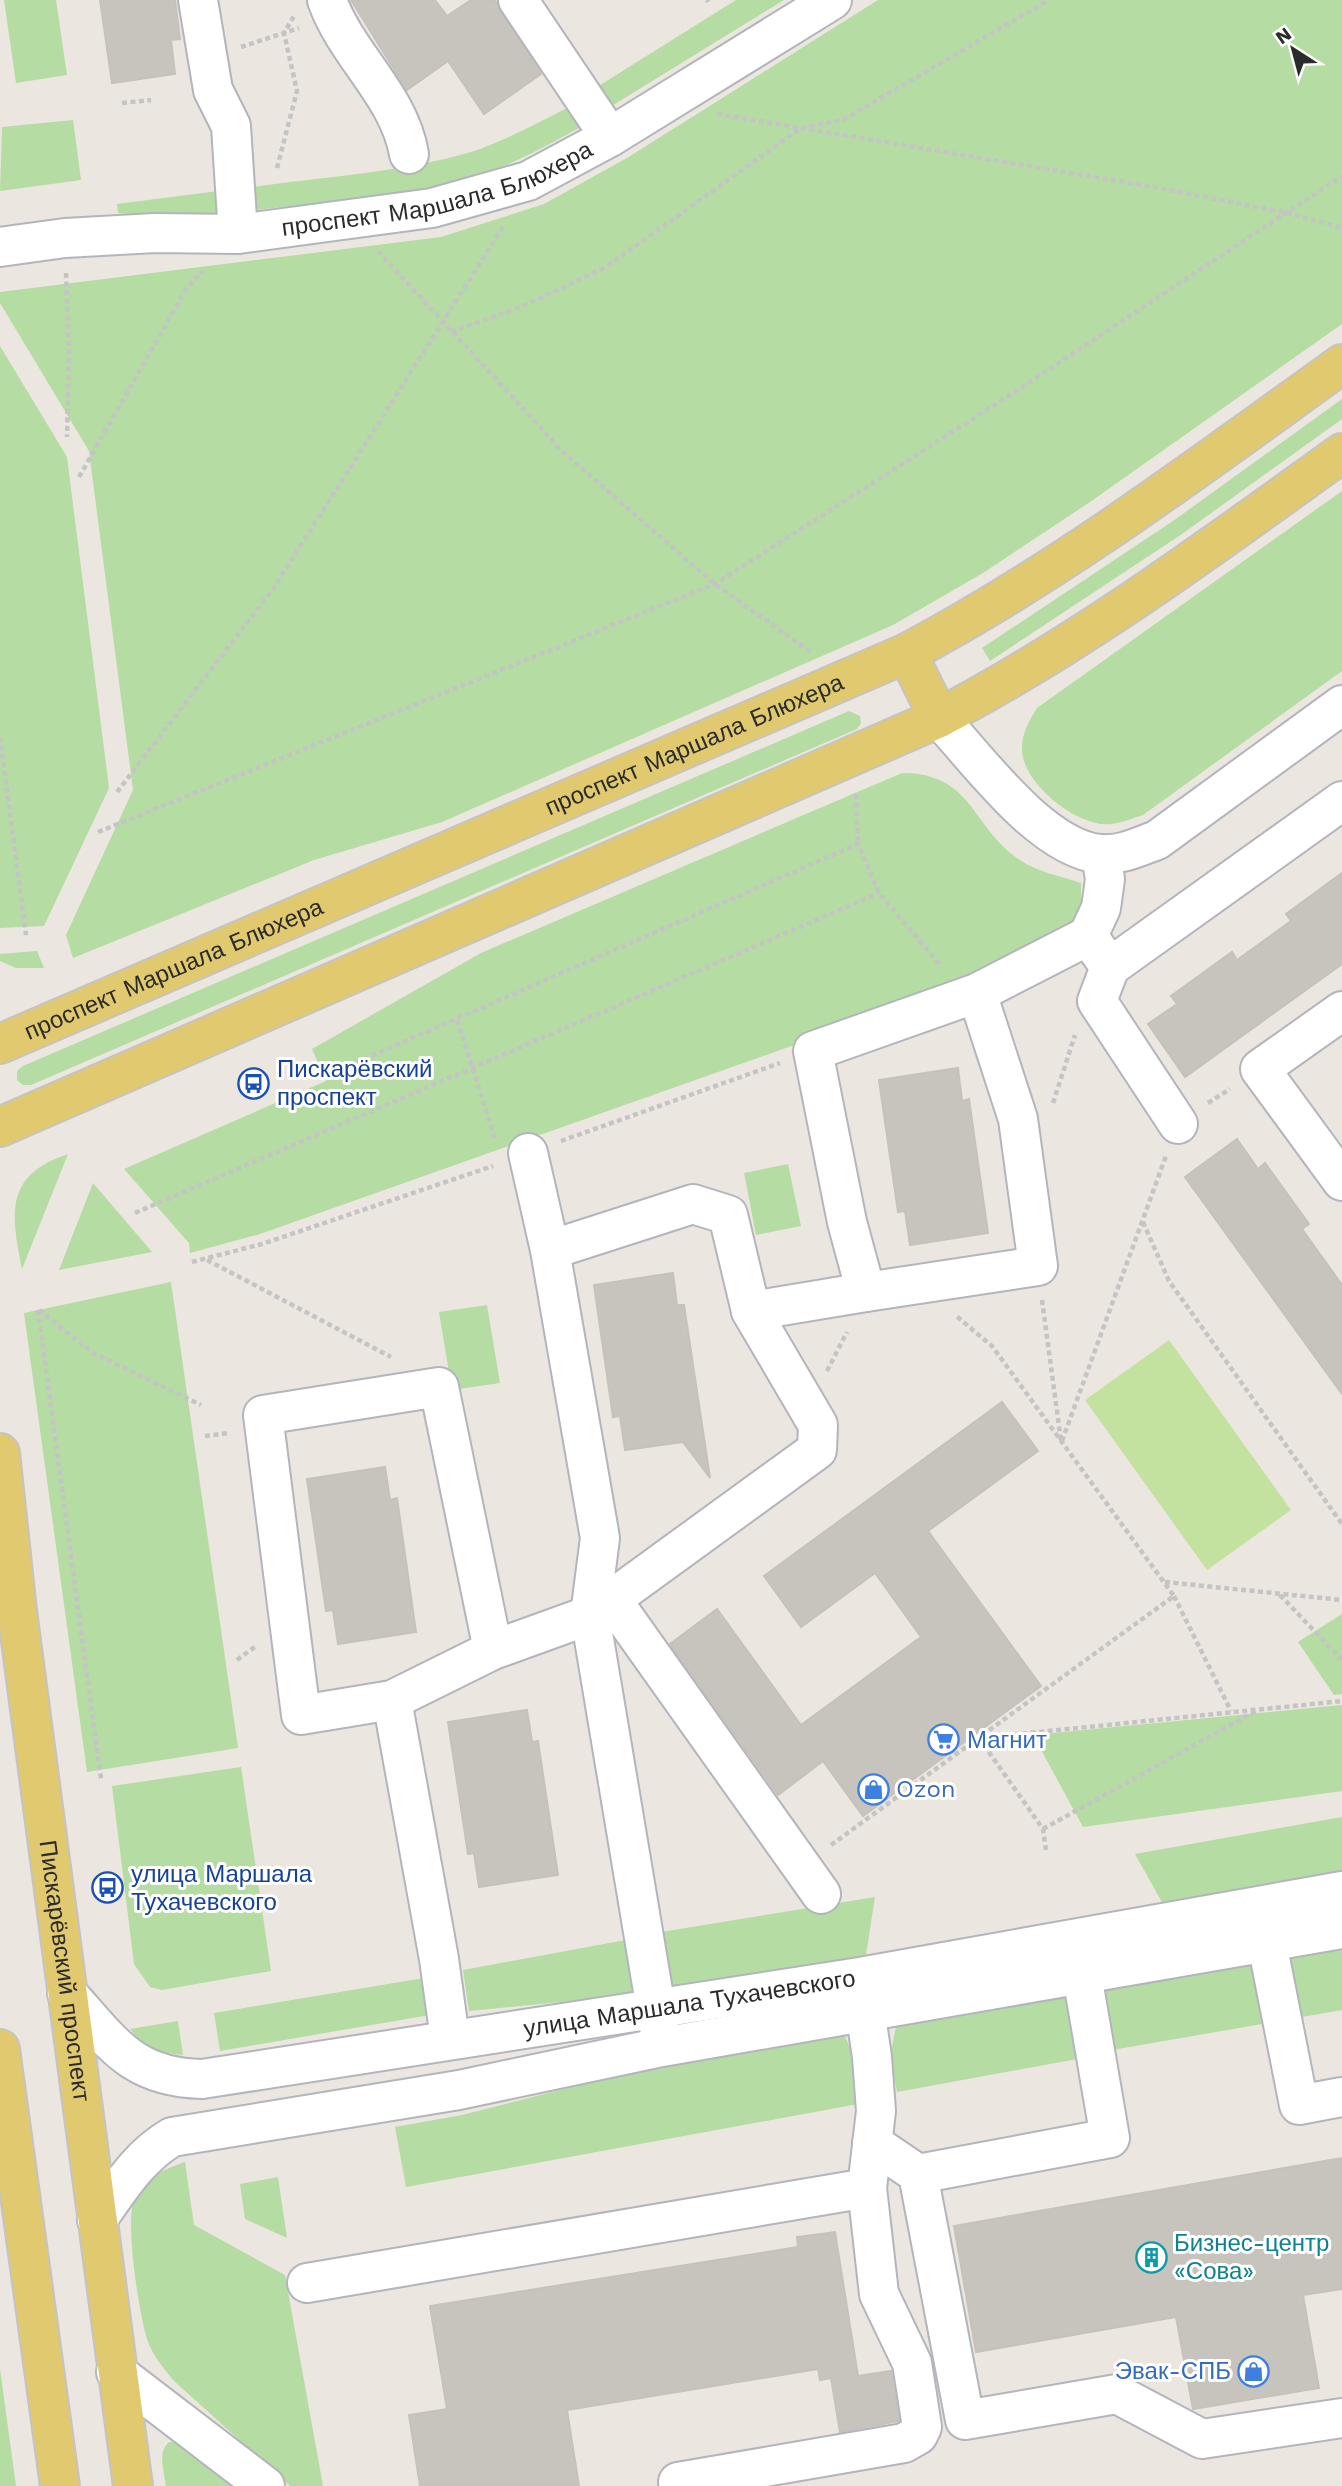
<svg xmlns="http://www.w3.org/2000/svg" width="1342" height="2486" font-family="'Work Sans',sans-serif">
<rect width="100%" height="100%" fill="#ebe6df"/>
<path fill="#b5dca2" d="M4,0h52l11,75 -51,8z
M736,0h48l-174,107 -13,-20z
M878,0h464v324l-252,178 -107,71 -90,52 -451,197 -128,38 -241,98 -7,-23 67,-145 -44,-339 -89,-148v-11l441,-55 103,-33 83,-46z
M569,107l12,20c-33,18 -65,36 -101,48 -71,23 -157,26 -231,36l-3,-23c74,-11 153,-15 225,-36 34,-11 66,-29 98,-45z
M73,120l8,60 -81,11 2,-64z
M218,191l3,25 -41,3 -62,-6 -1,-9z
M0,346l67,111 42,331 -65,138 -44,2z
M1342,399v20l-160,115 -192,127 -8,-13 191,-127z
M1342,491v180l-199,144c-10,3 -21,8 -32,9 -33,4 -90,-41 -89,-76 0,-15 7,-27 15,-40z
M849,711l11,5 1,7 -4,6 -826,356h-8l-6,-5v-9l6,-5z
M902,773c72,0 69,55 118,87 17,12 41,16 61,23v38l-137,71 -684,242 -70,19 -1,-10 -65,-74 202,-88 -14,-32 169,-96z
M37,951l7,17h-28l-16,-7v-7z
M68,1154l-46,115c-11,-55 -18,-94 46,-115z
M788,1164l13,62 -45,9 -12,-62z
M93,1183l59,69 -93,18z
M171,1282l67,466 -151,24 -63,-459z
M487,1305l13,78 -48,7 -13,-78z
M1342,1614v80l-8,1 -36,-53z
M1342,1705v86l-259,36 -50,-92z
M241,1767l30,204 -109,19 -12,-3 -16,-23 -22,-178z
M1342,1817v56l-179,31 -28,-50z
M875,1897l-9,58 -196,35 -9,-58z
M631,1939l10,55 -172,17 -6,-41z
M1342,1948v62l-52,9 -11,-60z
M1258,1962l10,61 -162,28 -10,-60z
M424,1978l6,37 -210,36 -6,-38z
M1077,1994l11,63 -191,35 -7,-36 6,-29z
M178,2021l5,34c-25,-2 -37,-7 -53,-26z
M845,2036l10,25 3,43 -452,83 -11,-60 67,-12 169,-43z
M185,2162l9,63 91,50 38,211h-33l-117,-106c-10,-13 -21,-25 -26,-41 -8,-26 -22,-115 -13,-140 8,-21 31,-30 51,-37z
M278,2177l9,61 -42,-19 -5,-35z
M0,2369l16,117h-16z
M169,2442h9l59,44h-71c-2,-15 -9,-33 3,-44z"/>
<path fill="#c4e29f" d="M1169,1340l122,170 -84,60 -122,-170z"/>
<path fill="#c7c4be" stroke="#c7c2b9" stroke-width="2" d="M100,0h75l5,39 -9,1 4,34 -63,9z
M351,0h84l12,16 24,-16h24l46,74 -57,40 -36,-53 -41,29z
M1342,873v91l-157,113 -37,-53 29,-20 -6,-8 61,-44 5,8 54,-39 -5,-7z
M958,1068l4,33 7,-2 19,134 -78,12 -5,-34 -7,1 -19,-132z
M1237,1139l21,30 7,-6 44,61 -7,5 40,56v109l-157,-217z
M673,1273l4,32h7l26,173 -27,-36 -58,8 -5,-34 -7,1 -19,-132z
M1002,1402l36,49 -110,80 113,155 -178,130 -40,-55 -45,34 -108,-151 47,-35 84,116 120,-88 -46,-64 -74,54 -37,-51z
M385,1467l5,33 7,-2 19,134 -78,12 -5,-34 -7,1 -19,-132z
M527,1710l5,32 6,-1 20,134 -79,12 -5,-34 -6,1 -20,-132z
M1342,2158v131l-39,6 16,93 -126,21 -17,-92 -200,35 -22,-126z
M835,2232l23,144 33,-5 8,50 -59,11 -9,-54 -11,2 -2,-11 -251,41 12,76h-159l-11,-71 38,-6 -17,-103 368,-59 -1,-10z"/>
<g fill="none" stroke-linecap="round" stroke-linejoin="round">
<defs>
<g id="minor">
<path d="M198,0l15,90 18,36 7,108"/>
<path d="M327,0c20,56 72,95 82,154"/>
<path d="M518,0l92,137"/>
<path id="s1" d="M0,247l65,-9 90,-5 83,1 194,-26 96,-27 82,-44 222,-137"/>
<path d="M939,718c39,42 102,130 161,136 20,2 38,-7 57,-14l185,-135"/>
<path d="M1088,936l22,31 232,-166"/>
<path d="M1110,967l-13,34 81,123"/>
<path d="M1342,1011l-82,58 82,112"/>
<path d="M528,1153l22,97 50,288 -10,77 70,418"/>
<path d="M550,1250l143,-46 35,11 23,96"/>
<path d="M866,1292l172,-26 -20,-147 -41,-126"/>
<path d="M612,1600l209,294"/>
<path d="M493,1650l-54,-263 -176,28 38,300 91,-15 101,-50 97,-35 227,-165 1,-25 -67,-114 115,-19 -19,-70 -34,-171 164,-58 111,-57 13,-28 4,-29 -4,-25"/>
<path d="M392,1700l47,259 11,80"/>
<path d="M1267,1943l32,162 43,-8"/>
<path id="s2" d="M67,1993c45,49 63,84 135,86l658,-102 482,-86"/>
<path d="M872,2143l46,31 47,246 152,-26 85,45 140,-21"/>
<path d="M918,2174l192,-36 -28,-163"/>
<path d="M97,2220c23,-32 41,-63 75,-83l287,-47 203,-43 680,-118"/>
<path d="M307,2283l560,-95 9,-77 -4,-54 -10,-67"/>
<path d="M116,2372l149,114"/>
<path d="M678,2482l226,-39 14,-8 4,-8 -10,-64 -33,-69 -12,-106"/>
</g>
<g id="major">
<path d="M907,653l32,65"/>
<path id="s3" d="M0,1044l907,-391c154,-82 293,-187 435,-289"/>
<path d="M0,1127l939,-409c143,-75 272,-171 403,-265"/>
<path id="s4" d="M0,1453l17,158 116,875"/>
<path d="M0,2049l60,437"/>
</g>
</defs>
<use href="#minor" stroke="#b3b5bd" stroke-width="42"/>
<use href="#major" stroke="#c4c4c4" stroke-width="42"/>
<path stroke="#c4c4c4" stroke-width="4.5" stroke-dasharray="5 3.5" stroke-linecap="butt" d="M707,0l1,2
M241,47l58,-19
M122,103l29,-3
M717,114l437,73 134,26 54,15
M277,168l20,-77 -13,-58 10,-17
M378,251l185,201 152,132 97,69
M66,273l3,81 -2,83
M451,332l72,-26 83,-39 195,-139 42,-8 206,-120
M79,477l109,-191 15,-15
M0,737l26,198
M117,792l156,-203 230,-362
M856,794l2,50
M98,832l617,-248 295,-189 332,-219
M457,1020l38,118
M325,1076l533,-232 21,49 62,73
M1053,1103l22,-68
M1208,1103l22,-14
M561,1141l219,-78
M135,1213l744,-320
M1143,1222l26,59 173,243
M207,1260l184,97
M192,1262l70,-18 231,-78
M1042,1300l19,141
M38,1310l63,469
M39,1310l54,43 108,52
M827,1371l20,-39
M205,1436l24,-3
M1062,1441l104,-285
M1165,1582l177,18
M1280,1595l62,65
M1174,1596l57,115
M237,1660l19,-14
M979,1738l64,91 3,21
M980,1738l362,-37
M1043,1829l213,-118
M831,1845l343,-249 -182,-250 -37,-31"/>
<use href="#minor" stroke="#fff" stroke-width="38"/>
<use href="#major" stroke="#e1c96f" stroke-width="38"/>
</g>
<defs>
<symbol id="bus-ring" viewBox="-11 -11 22 22"><circle r="9.5" fill="#fff" stroke="#1a4fb4" stroke-width="1.5"/><path d="M-5-6H5V4H4V6H2V4H-2V6H-4V4H-5ZM-3.5-4V0h7V-4ZM-3.5 1.2v1.5H-2V1.2ZM2 1.2v1.5H3.5V1.2Z" fill="#1a4fb4"/></symbol>
<symbol id="supermarket-ring" viewBox="-11 -11 22 22"><circle r="9.5" fill="#fff" stroke="#3f7fe0" stroke-width="1.5"/><path d="M-6-5.5h2.5l.6 2H6L4.5 2H-2.5L-4.4-4H-6ZM-1.5 3.2a1.3 1.3 0 1 0 .1 0ZM3 3.2a1.3 1.3 0 1 0 .1 0Z" fill="#3f7fe0"/></symbol>
<symbol id="shop-ring" viewBox="-11 -11 22 22"><circle r="9.5" fill="#fff" stroke="#3f7fe0" stroke-width="1.5"/><path d="M-5-2.5h2.3a2.7 3.5 0 0 1 5.4 0H5L5.5 6h-11ZM-1.5-2.5h3a1.5 2.3 0 0 0-3 0Z" fill="#3f7fe0"/></symbol>
<symbol id="building-ring" viewBox="-11 -11 22 22"><circle r="9.5" fill="#fff" stroke="#0f9aa8" stroke-width="1.5"/><path d="M-4-6H4V6H1V3H-1V6H-4ZM-2.5-4.3h1.7v1.8h-1.7ZM.8-4.3h1.7v1.8H.8ZM-2.5-1h1.7V.8h-1.7ZM.8-1h1.7V.8H.8Z" fill="#0f9aa8"/></symbol>
</defs>
<g fill-rule="evenodd">
<use href="#bus-ring" x="236" y="1066" width="35" height="35"/>
<use href="#supermarket-ring" x="926" y="1722" width="35" height="35"/>
<use href="#shop-ring" x="856" y="1772" width="35" height="35"/>
<use href="#bus-ring" x="90" y="1870" width="35" height="35"/>
<use href="#building-ring" x="1134" y="2240" width="35" height="35"/>
<use href="#shop-ring" x="1236" y="2354" width="35" height="35"/>
</g>
<g text-anchor="middle" dominant-baseline="central" stroke-width="6" stroke-linejoin="round" paint-order="stroke">
<g font-size="24" fill="#2b2b2b" stroke="#fff">
<text stroke="none"><textPath href="#s1" startOffset="444">проспект Маршала Блюхера</textPath></text>
<text stroke="none"><textPath href="#s3" startOffset="756">проспект Маршала Блюхера</textPath></text>
<text stroke="none"><textPath href="#s3" startOffset="189">проспект Маршала Блюхера</textPath></text>
<text stroke="none"><textPath href="#s4" startOffset="522">Пискарёвский проспект</textPath></text>
<text stroke="none"><textPath href="#s2" startOffset="660">улица Маршала Тухачевского</textPath></text>
</g>
<g font-size="24" fill="#164399" stroke="#fff" text-anchor="start">
<text x="277" y="1069">Пискарёвский<tspan x="277" dy="28">проспект</tspan></text>
<text x="131" y="1874">улица Маршала<tspan x="131" dy="28">Тухачевского</tspan></text>
</g>
<g font-size="24" fill="#366cbe" stroke="#fff" text-anchor="start">
<text x="967" y="1740">Магнит</text>
<text x="896" y="1789">Ozon</text>
<text x="1231" y="2371" text-anchor="end">Эвак-СПБ</text>
</g>
<g font-size="24" fill="#0d838f" stroke="#fff" text-anchor="start">
<text x="1174" y="2243">Бизнес-центр<tspan x="1174" dy="28">«Сова»</tspan></text>
</g>
</g>
<g transform="translate(1293 49) rotate(324)" stroke="#ffffff" stroke-width="5" paint-order="stroke">
<path d="M0-5L12 26L0 18L-12 26Z" fill="#2b2b2b"/>
<text y="-10" font-size="19" font-weight="bold" text-anchor="middle" fill="#2b2b2b">N</text>
</g>
</svg>
